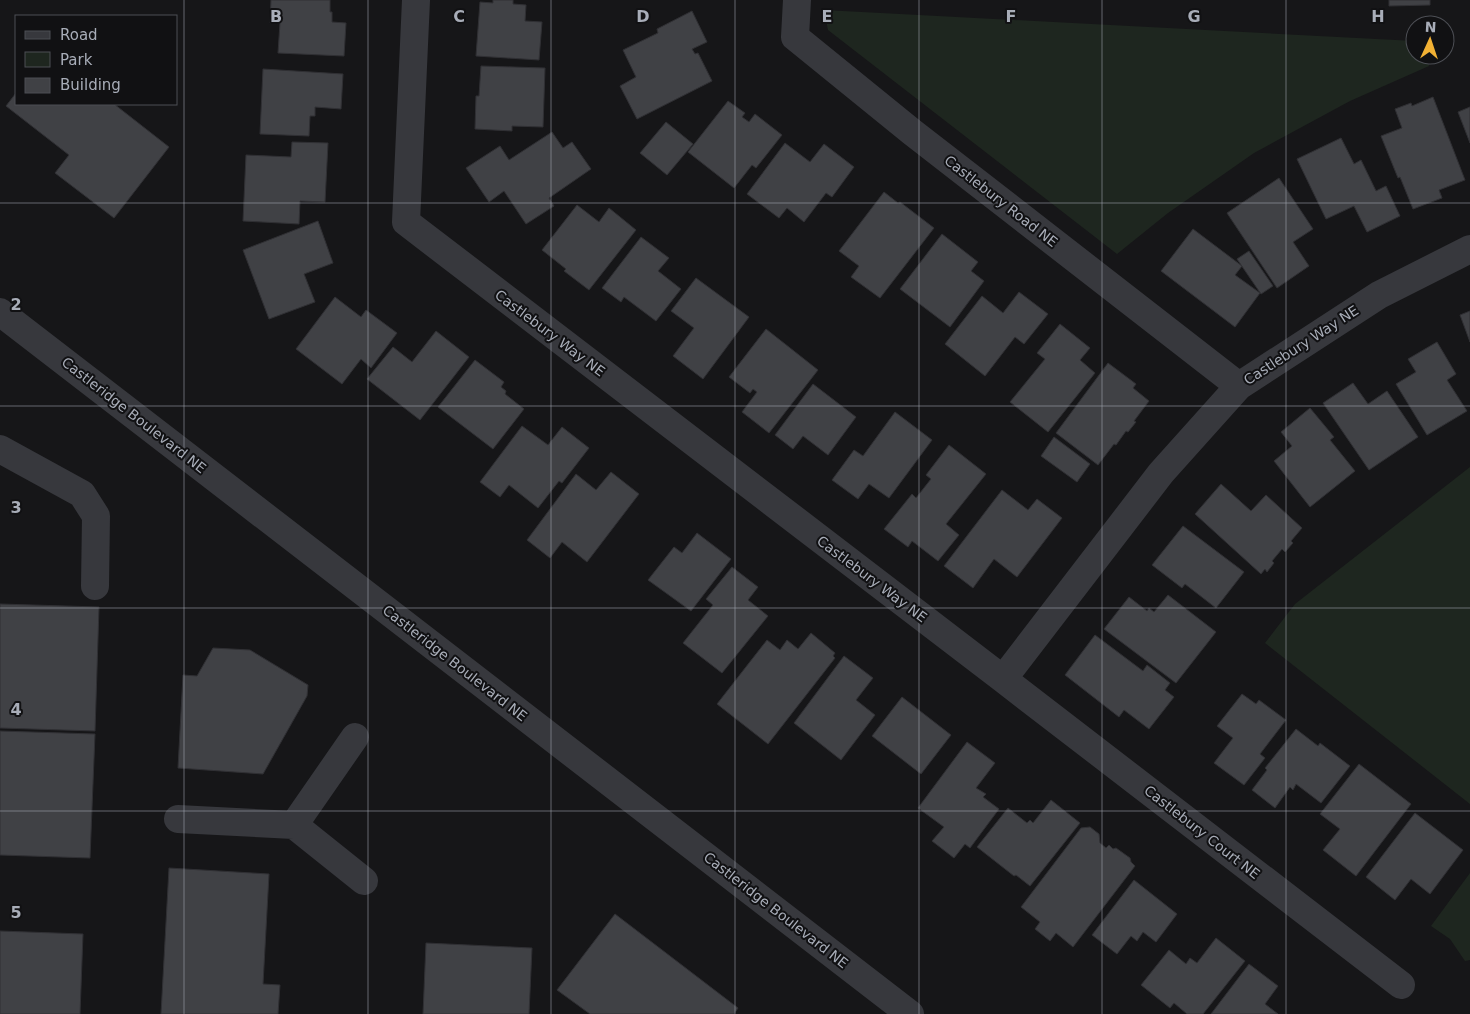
<svg xmlns="http://www.w3.org/2000/svg" width="1470" height="1014" font-family="'DejaVu Sans',sans-serif">
<rect width="100%" height="100%" fill="#161618"/>
<path fill="#1e261f" d="M824,10l591,31v14h11l3,11 -79,35 -96,52 -86,60 -51,41 -289,-224z
M1470,467v337l-205,-161 30,-39z
M1470,873v87l-5,1 -15,-22 -19,-13z"/>
<path fill="#404145" stroke="#303034" d="M271,0h59v12h2v10l14,1 -2,33 -66,-3 2,-30h-10z
M493,0h20v4l13,1 -1,16 17,1 -3,38 -63,-4 4,-54 13,1z
M1389,0h41v5l-41,1z
M692,11l15,31 -15,7 3,5 3,-1 14,28 -75,38 -17,-33 16,-9 -13,-27 35,-17 -1,-4z
M481,66l64,2 -2,59 -31,-1v5l-37,-2 1,-33h3z
M263,69l80,5 -2,35 -26,-2v9h-5l-1,20 -49,-2z
M16,93v11h98l55,43 -55,71 -59,-45 14,-18 -63,-49z
M1433,97l32,83 -26,10 3,8 -29,11 -13,-32 -2,1 -17,-42 21,-8 -7,-19 16,-6 1,3z
M728,101l17,12 -3,4 7,5 6,-8 27,21 -26,33 -4,-3 -18,23 -46,-36z
M1470,107v36l-12,-31z
M666,122l27,22 -26,31 -27,-22z
M552,132l11,16 9,-6 19,27 -42,29 5,8 -28,18 -22,-33 -15,11 -23,-34 34,-22 9,14z
M1341,138l13,26 7,-4 15,31 10,-5 14,30 -33,16 -13,-26 -28,13 -29,-60z
M292,142l36,1 -3,59 -25,-1 -1,23 -56,-3 3,-66 45,2z
M785,143l25,19 14,-18 30,23 -22,30 -6,-4 -22,29 -17,-14 -8,10 -32,-24z
M1279,178l34,51 -20,13 16,24 -32,22 -50,-75z
M884,192l14,11 2,-1 34,26 -54,70 -29,-21 8,-11 -20,-15z
M577,205l22,17 10,-14 27,22 -47,60 -25,-19 2,-2 -24,-19z
M318,221l15,42 -29,11 11,28 -46,17 -26,-69z
M1193,229l49,37 -7,9 25,18 -25,34 -74,-56z
M942,234l36,28 -7,9 13,10 -34,46 -50,-38z
M641,237l28,21 -11,13 23,18 -25,32 -32,-24 -3,5 -19,-14z
M1249,251l24,35 -12,8 -24,-35z
M696,278l53,39 -46,62 -30,-23 21,-28 -23,-17z
M1019,292l29,22 -24,30 -9,-7 -30,39 -40,-32 37,-48 21,17z
M335,297l26,20 5,-7 31,23 -26,35 -10,-9 -19,25 -46,-35z
M1470,311v31l-10,-27z
M1060,324l30,24 -10,12 15,13 -47,59 -38,-30 35,-43 -8,-6z
M766,329l52,41 -49,63 -27,-21 15,-20 -4,-3 -3,4 -21,-16z
M436,331l33,26 -49,63 -53,-41 26,-32 19,15z
M1437,342l19,32 -9,6 20,31 -40,24 -31,-51 20,-12 -8,-13z
M475,360l29,22 -3,5 5,4 -1,3 19,15 -31,40 -55,-42z
M1108,363l28,21 -3,4 16,13 -15,20 2,1 -8,10 -2,-1 -10,14 -2,-1 -16,21 -42,-32z
M1353,383l15,21 19,-13 31,46 -49,33 -46,-67z
M813,384l43,33 -28,38 -25,-19 -10,13 -18,-14z
M1310,408l24,29 -4,3 25,31 -45,36 -36,-46 18,-15 -11,-14z
M895,412l37,28 -43,58 -20,-14 -11,15 -26,-19 22,-30 9,6z
M522,426l26,19 14,-18 27,21 -27,35 -3,-2 -21,27 -29,-23 -9,12 -20,-15z
M1054,437l36,27 -13,18 -36,-26z
M949,445l37,29 -40,50 13,11 -21,26 -26,-20 -4,6 -24,-18 28,-35 4,4 15,-19 -5,-4z
M611,472l28,22 -52,68 -25,-20 -12,16 -23,-18 49,-66 20,16z
M1221,484l30,27 15,-16 36,33 -11,13 2,2 -8,9 -3,-3 -10,12 2,2 -7,9 -2,-3 -4,5 -66,-60z
M1002,490l26,20 9,-11 25,19 -45,59 -23,-18 -21,29 -29,-22z
M1183,526l61,46 -28,36 -31,-24 -3,4 -30,-23z
M697,533l34,26 -40,52 -43,-31 26,-33 8,6z
M732,567l26,20 -10,13 20,16 -46,57 -39,-30 30,-38 -7,-6z
M1168,595l48,37 -40,51 -72,-54 25,-32 18,14 2,-3 5,4z
M0,604l99,3 -4,124 -95,-3z
M811,633l24,20 -2,3 2,2 -67,86 -51,-40 50,-64 13,10 7,-10 11,9z
M1095,635l48,36 4,-6 23,18 -5,7 9,7 -25,32 -25,-19 -5,7 -54,-42z
M213,648l37,2 58,35 -1,11 -44,78 -85,-6 5,-93 14,1z
M844,656l29,22 -17,22 19,15 -34,45 -47,-37z
M1242,694l14,10 3,-4 27,20 -26,34 5,4 -21,27 -30,-22 19,-25 -16,-12z
M902,697l49,38 -30,39 -49,-38z
M1296,729l22,17 2,-3 30,23 -29,37 -25,-19 -3,6 -3,-3 -15,21 -23,-18 15,-20 -2,-2z
M0,731l95,3 -5,124 -90,-3z
M967,742l28,21 -19,25 10,6 -3,3 16,12 -29,39 -5,-4 -11,14 -22,-17 12,-14 -26,-19z
M1359,764l52,40 -55,72 -33,-26 17,-21 -20,-15z
M1051,800l29,23 -50,63 -14,-11 -2,1 -37,-29 31,-39 19,15 3,-3 3,3z
M1415,813l48,37 -33,44 -19,-15 -16,21 -29,-23z
M1090,827l9,7 1,9 6,5 3,-3 4,4 3,-1 14,10 1,4 4,4 -62,81 -17,-14 -6,8 -15,-12 5,-7 -19,-15 60,-79z
M169,868l100,6 -6,110 17,1 -2,29h-117z
M1134,880l43,34 -21,28 -13,-10 -6,9 -6,-5 -14,18 -25,-19z
M615,914l123,94 -4,6h-144l-33,-24z
M0,931l83,3 -3,80h-80z
M1216,938l29,23 -42,53h-16l-13,-11 -4,5 -29,-23 28,-35 17,14 4,-6 7,5z
M426,943l106,5 -3,66h-106z
M1249,964l29,22 -13,18 13,10h-67z"/>
<g fill="none" stroke-linecap="round" stroke-linejoin="round">
<path stroke="#37383d" stroke-width="28" d="M416,0l-10,222 597,457 398,306
M797,0l-2,37 117,95 327,254
M0,312l910,702
M0,449l82,45 14,22 -1,70
M1003,679l158,-206 78,-87 140,-91 91,-46
M178,819l116,6 70,56
M294,825l61,-88"/>
</g>
<path fill="none" stroke="#a8adb8" stroke-width="1" stroke-opacity="0.55" d="M184,0v1014M368,0v1014M551,0v1014M735,0v1014M919,0v1014M1102,0v1014M1286,0v1014M0,203h1470M0,406h1470M0,608h1470M0,811h1470"/>
<g text-anchor="middle" dominant-baseline="central" stroke-width="4" stroke-linejoin="round" paint-order="stroke">
<g font-size="14" fill="#a8adb8" stroke="#111113">
<text transform="translate(1001 201) rotate(38)">Castlebury Road NE</text>
<text transform="translate(550 333) rotate(37)">Castlebury Way NE</text>
<text transform="translate(1301 345) rotate(-33)">Castlebury Way NE</text>
<text transform="translate(134 415) rotate(38)">Castleridge Boulevard NE</text>
<text transform="translate(872 579) rotate(37)">Castlebury Way NE</text>
<text transform="translate(455 663) rotate(38)">Castleridge Boulevard NE</text>
<text transform="translate(1202 832) rotate(38)">Castlebury Court NE</text>
<text transform="translate(776 910) rotate(38)">Castleridge Boulevard NE</text>
</g>
</g>
<g font-size="16" text-anchor="middle" font-weight="bold" fill="#a8adb8" stroke="#111113" stroke-width="4" stroke-linejoin="round" paint-order="stroke">
<text x="276" y="22">B</text>
<text x="459" y="22">C</text>
<text x="643" y="22">D</text>
<text x="827" y="22">E</text>
<text x="1011" y="22">F</text>
<text x="1194" y="22">G</text>
<text x="1378" y="22">H</text>
<text x="16" y="310">2</text>
<text x="16" y="513">3</text>
<text x="16" y="715">4</text>
<text x="16" y="918">5</text>
</g>
<rect x="15" y="15" width="162" height="90" fill="#111113" stroke="#4d4f55"/>
<rect x="25" y="31" width="25" height="8" fill="#37383d" stroke="#4d4f55"/>
<text x="60" y="40" font-size="15" fill="#a8adb8">Road</text>
<rect x="25" y="52" width="25" height="15" fill="#1e261f" stroke="#4d4f55"/>
<text x="60" y="65" font-size="15" fill="#a8adb8">Park</text>
<rect x="25" y="78" width="25" height="15" fill="#404145" stroke="#4d4f55"/>
<text x="60" y="90" font-size="15" fill="#a8adb8">Building</text>
<g transform="translate(1430 40) rotate(3)"><circle r="24" fill="#111113" stroke="#4d4f55"/>
<path d="M0-4L9 19L0 12L-9 19Z" fill="#f2b134"/>
<text y="-8" font-size="14" font-weight="bold" text-anchor="middle" fill="#a8adb8">N</text>
</g>
</svg>
